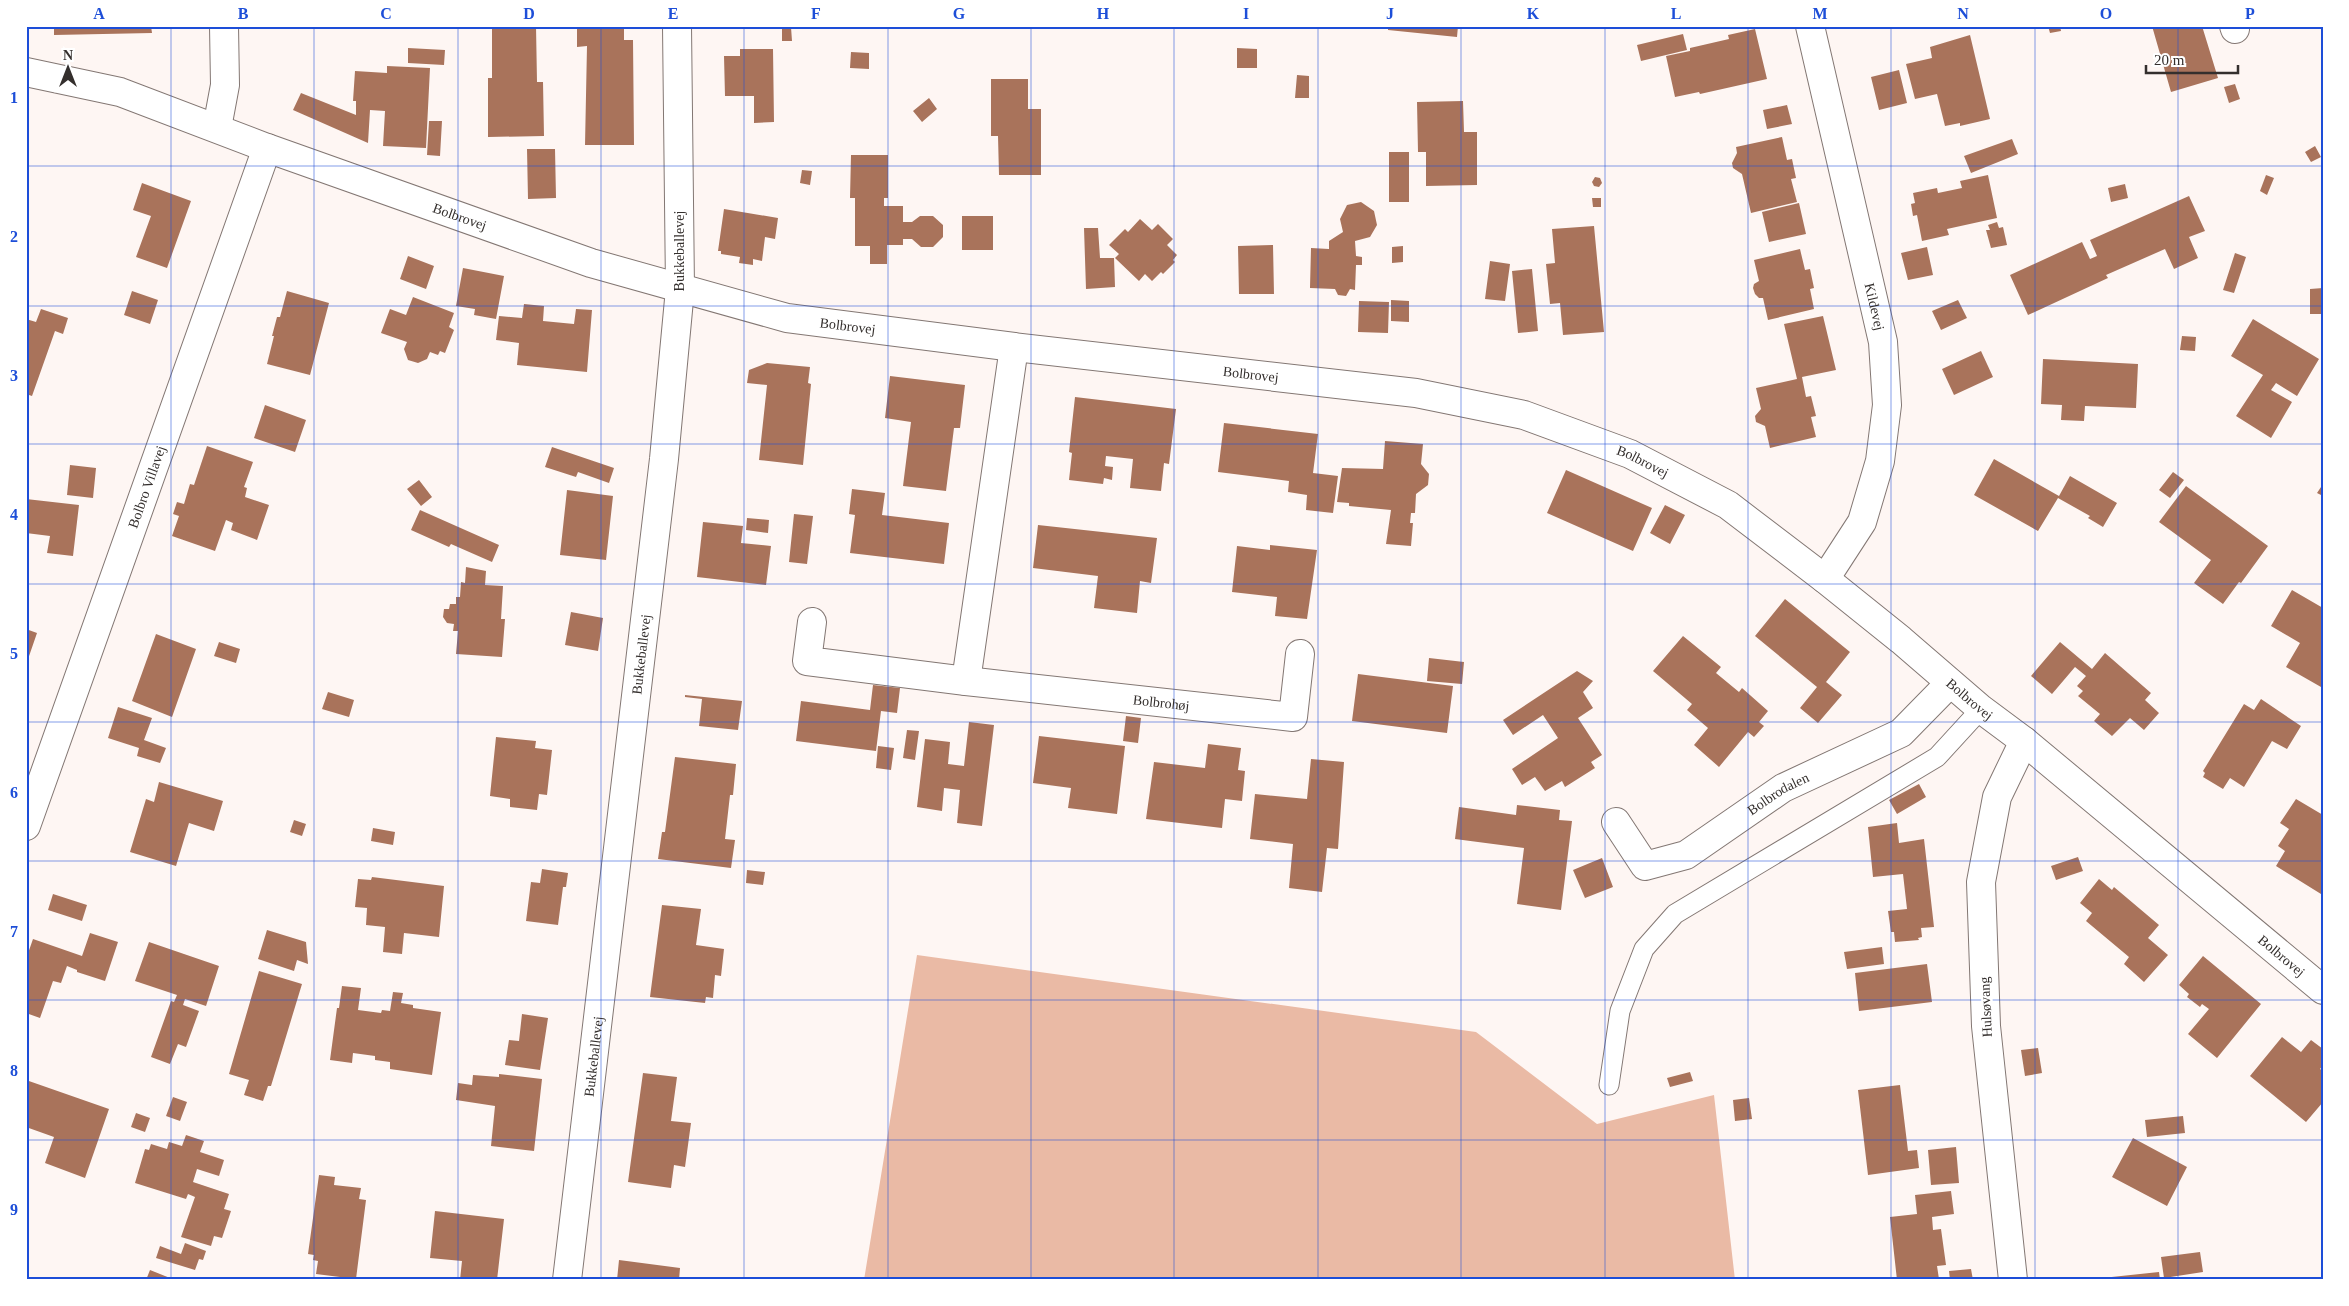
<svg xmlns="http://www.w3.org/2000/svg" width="2349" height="1306" font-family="Georgia,serif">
<rect width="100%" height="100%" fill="#fef6f3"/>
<path fill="#eabaa5" d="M917,955l559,77 121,92 117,-29 21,185h-871z"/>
<path fill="#a9735b" d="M54,26h97l1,7 -98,2z
M492,26h44l1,56h6l1,54 -56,1v-59h4z
M577,26h47v14h9l1,105h-49l2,-99 -10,1z
M1388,26h70l-1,11 -69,-7z
M2048,26h12l1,5 -11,2z
M2152,26h50l16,52 -47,14z
M782,27h9l1,14h-10z
M1755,29l12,50 -67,15 -1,-2 -24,5 -9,-41 24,-5v-3l39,-9 -1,-4z
M1683,34l4,16 -46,11 -4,-16z
M1970,35l20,84 -30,7v-3l-15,3 -8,-32 -22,5 -9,-35 26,-6 -2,-11z
M408,48l37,2 -1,15 -36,-2z
M1237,48l20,1v19h-20z
M740,49h33l1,73 -20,1v-27h-29l-1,-40h16z
M851,52l18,1v16l-19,-1z
M387,66l43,2 -4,80 -43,-2 2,-35 -15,-1 -2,33 -75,-33 8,-17 55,22v-14h-3l2,-30 32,2z
M1899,70l8,33 -28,7 -8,-33z
M1297,75l12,1v22h-14z
M991,79h37v30h13v66h-42l-1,-39h-7z
M2235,84l5,15 -11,4 -5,-16z
M929,98l8,11 -15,13 -9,-11z
M1463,101l1,31h13v53l-51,1v-34h-8l-1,-50z
M1787,105l5,19 -25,5 -4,-19z
M429,121h13l-2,35 -13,-1z
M1782,137l5,23 5,-1 4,19 -5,1 6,23 -46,11 -9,-39 -9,-6 -1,-5 5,-10 -1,-6z
M2012,139l6,15 -47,19 -7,-17z
M2315,146l6,11 -10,5 -6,-10z
M527,149h28l1,49 -28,1z
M1389,152h20v50h-20z
M851,155h37v43h-4v8h19v16h9l8,-6h13l10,9v12l-10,10h-12l-9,-8h-9v6h-16v19h-17v-18h-15v-48h-5z
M802,170l10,1 -2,14 -10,-2z
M1988,175l9,43 -50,11 2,6 -27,6 -5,-26 -4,1 -2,-12 4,-1 -2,-10 24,-5 1,5 24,-5 -2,-7z
M2266,175l8,3 -7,17 -7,-4z
M1595,177l5,1 2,5 -3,4 -5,-1 -2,-4z
M142,183l49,18 -24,67 -31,-11 15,-41 -18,-6z
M2125,184l3,14 -17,4 -3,-14z
M2189,196l16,35 -16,6 9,21 -24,11 -9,-20 -59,26 2,3 -80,37 -18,-40 72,-33 8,17 7,-3 -7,-16z
M1592,198h9v9h-8z
M1361,202l13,9 3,14 -7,12 -15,4 1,15 6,1v8h-6l-1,25 -5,-1 -4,7 -8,-1 -3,-6 -25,-1 1,-40 18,1v-8l14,-9 -3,-13 7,-14z
M1799,203l7,31 -37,8 -7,-30z
M724,209l54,9 -3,21 -10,-2 -3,24 -9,-2v6l-14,-2 1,-6 -19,-3v-3h-3z
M962,216h31v34h-31z
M1140,219l12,11 6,-6 15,15 -6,6 10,10 -4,5 2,2 -12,12 -2,-2 -9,9 -7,-7 -6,7 -24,-23 4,-4 -10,-9 16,-16 3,3z
M1997,222l2,6 4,-1 4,18 -16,3 -5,-18h4l-2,-5z
M1594,226l10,106 -41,3 -3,-32 -10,1 -4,-40 9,-1 -3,-34z
M1084,228h14l2,30h14l1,29 -29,2z
M1273,245l1,49h-35l-1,-48z
M1403,246v16l-11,1v-16z
M1927,247l6,28 -25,5 -7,-27z
M1800,249l5,21 5,-1 4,19 -4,1 4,20 -46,11 -5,-22h-4l-4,-4 -2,-6 1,-4 5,-3 -5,-21z
M2235,253l11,4 -12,36 -11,-3z
M408,256l26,10 -8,23 -26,-10z
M1490,261l20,3 -5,37 -20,-2z
M463,268l41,8 -8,43 -22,-4 1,-6 -19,-3z
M1532,269l6,62 -20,2 -6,-62z
M2323,288v26h-13v-25z
M132,291l26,9 -8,24 -26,-9z
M287,291l42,12 -19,72 -43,-11 7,-28h-2l5,-19h3z
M413,297l41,16 -5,14 5,3 -9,23 -5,-2 -2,4 -8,-3 -3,7 -9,4 -10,-3 -4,-11 3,-7 -26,-9 9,-24 16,6z
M1391,300l18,1v21l-18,-1z
M1958,300l9,18 -26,12 -9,-19z
M1359,301l30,1 -1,31 -30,-1z
M524,304l20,2 -1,15 31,3 2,-15 16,1 -5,62 -70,-7 2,-22 -23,-3 3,-24 23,2z
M41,309l27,9 -5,16 -8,-3 -23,65 -6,-2v-75l10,3z
M1823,316l13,54 -34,7 4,20 5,-1 5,20 -5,1 5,20 -46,11 -5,-22 -9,-4 -1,-6 6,-7 -5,-21 41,-9 -13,-55z
M2253,319l66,40 -22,37 -21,-13 -5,7 21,12 -21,36 -35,-22 27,-41 -32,-19z
M2182,336l14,1 -1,14 -15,-1z
M1981,351l12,26 -39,18 -12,-26z
M2043,359l95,5 -2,44 -51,-2 -1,15 -23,-1 1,-15 -21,-1z
M767,363l43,4 -2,16 3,1 -8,81 -44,-5 8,-75 -20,-2 2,-13z
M890,376l75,9 -5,43h-6l-8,63 -43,-5 8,-64 -26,-4z
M1075,397l101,12 -7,55 -5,-1 -3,28 -31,-3 3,-29 -27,-3 -1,10 8,1 -1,13 -8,-2 -1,6 -34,-4 3,-27 -3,-1z
M265,405l41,15 -11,32 -41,-14z
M1224,423l94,11 -5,39 25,3 -5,37 -27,-3 1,-15 -19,-3 1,-11 -71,-9z
M1385,441l38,3 -2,20 8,10 -1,11 -12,9 -1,19h-4l-1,10h3l-2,23 -25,-2 5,-34 -42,-4v-3l-12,-1 5,-34 41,1z
M207,446l46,16 -9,25 3,1 -2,9 24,8 -12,35 -26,-10 2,-7 -7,-3 -11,31 -43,-15 7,-20 -6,-2 4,-12 7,2 6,-20 4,1z
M552,447l62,21 -5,15 -31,-11 -2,5 -31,-10z
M1994,459l65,37 11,-20 47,27 -14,24 -15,-9 2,-2 -32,-18 -20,33 -64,-36z
M70,465l26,3 -3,30 -26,-3z
M1566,470l86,38 -19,43 -86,-38z
M2173,472l11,8 -14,18 -11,-8z
M419,480l13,17 -11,9 -14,-17z
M2323,484v12l-6,-3z
M2186,486l82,60 -27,37 -2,-1 -16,22 -29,-21 17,-23 -52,-38z
M852,489l33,4 -3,22 67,8 -5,41 -94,-11 5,-38 -6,-1z
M567,490l46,6 -7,64 -46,-5z
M26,499l53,6 -6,51 -26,-3 3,-17 -24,-3z
M1665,505l20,10 -15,29 -20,-11z
M420,510l79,35 -7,17 -41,-18 -2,3 -38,-17z
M794,514l19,2 -6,48 -18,-2z
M747,518l22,2 -1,13 -22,-3z
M703,522l40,4 -2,17 30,3 -5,39 -69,-8z
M1038,525l119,13 -6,45 -11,-2 -3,32 -43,-5 4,-32 -65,-8z
M1270,545l47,5 -10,69 -32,-3 2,-19 -45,-5 5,-46 33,4z
M466,567l20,4 -1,14 18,1 -2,33h4l-3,38 -46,-3 2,-23h-5l1,-7 -7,-1 -4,-6 1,-8h5l1,-5h6v-7h4l1,-15 4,1z
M2292,590l31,18 -2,79 -35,-20 14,-24 -29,-17z
M1785,599l65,53 -24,30 16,13 -24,28 -18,-15 17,-21 -62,-51z
M571,612l32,6 -5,33 -33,-6z
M26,629l11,4 -10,29h-1z
M156,634l40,15 -24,68 -40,-16z
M1683,636l38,31 -5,6 23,19 3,-4 26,23 -9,11 5,4 -10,11 -6,-5 -29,35 -25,-22 14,-17 -21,-18 5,-6 -39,-33z
M219,642l21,7 -4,14 -22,-7z
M2060,642l32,27 13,-16 46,40 -6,7 14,13 -15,17 -14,-12 -18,18 -18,-15 6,-7 -22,-18 5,-5 -6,-5 9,-10 -11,-9 -23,27 -21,-18z
M1429,658l35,4 -2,22 -35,-3z
M1577,671l16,10 -10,11 10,16 -15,10 24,37 -11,7 4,6 -30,19 -3,-6 -17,10 -10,-14 -13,8 -10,-16 46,-31 -15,-23 -30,20 -10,-15z
M1358,674l95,12 -6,47 -95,-12z
M873,685l27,3 -3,25 -16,-2 -5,40 -80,-10 5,-40 69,9z
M328,692l26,8 -5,17 -27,-8z
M685,695l57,6 -4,29 -39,-4 3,-27 -17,-2z
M2261,699l40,27 -14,23 -15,-8 -28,46 -14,-9 -7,11 -20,-12 2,-4 -2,-2 41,-67 10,6z
M118,707l34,11 -8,22 22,8 -6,15 -23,-7 2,-8 -31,-10z
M1126,716l15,2 -3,25 -15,-2z
M969,722l25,3 -12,101 -25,-3 3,-33 -16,-2 -2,23 -25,-4 8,-68 25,3 -2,22 16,2z
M907,730l12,1 -4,29 -12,-2z
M1039,736l86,10 -8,68 -49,-6 3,-20 -38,-5z
M496,737l40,4 -1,7 17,2 -5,45 -8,-1 -2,16 -27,-3v-8l-20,-3z
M1208,744l33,4 -3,22 7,1 -3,30 -17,-2 -3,29 -76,-9 8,-57 51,6z
M878,746l16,2 -3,22 -15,-2z
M675,757l61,7 -3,31h-3l-5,44 10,1 -4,28 -73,-9 4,-27h3z
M1311,759l33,3 -6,87 -11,-1 -5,44 -33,-4 4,-44 -43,-5 5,-45 52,5z
M159,782l64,19 -9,30 -25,-8 -13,43 -46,-14 16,-53 8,3z
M1919,784l7,13 -29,17 -8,-14z
M2296,799l27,16v76l-2,3 -45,-28 9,-15 -7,-5 11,-17 -9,-6z
M1517,805l43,5 -1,10 13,1 -11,89 -44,-6 7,-56 -69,-9 4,-32 57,8z
M294,820l12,4 -4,12 -12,-4z
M1897,823l2,20 25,-4 10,88 -13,1 1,9 -4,1 1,2 -24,2 -1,-10h-3l-3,-21 19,-2 -4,-35 -30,3 -5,-50z
M373,828l22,4 -2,13 -22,-4z
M2078,857l5,14 -27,9 -5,-14z
M1602,858l11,29 -28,11 -12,-28z
M542,869l26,4 -2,14h-3l-5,38 -32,-4 5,-39 9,1z
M747,870l18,2 -2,13 -17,-2z
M372,877l72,9 -5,51 -35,-4 -2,21 -19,-2 2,-25 -19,-2 1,-17 -12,-1 3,-28 13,1z
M2099,879l13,11 2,-3 45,38 -11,13 20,17 -24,27 -20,-18 5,-7 -43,-36 6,-8 -12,-10z
M53,894l34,11 -5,16 -34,-11z
M662,905l39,4 -5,36 28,4 -3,27 -6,-1 -2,23 -7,-1 -1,6 -55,-6z
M267,930l39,12 2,22 -11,-4 -3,11 -36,-12z
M90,933l28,9 -13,39 -28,-9v-2l-10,-4 -6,17 -8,-2 -13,37 -14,-5v-54l7,-20 49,17z
M149,942l70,24 -13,40 -21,-7 -2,6 16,6 -13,36 -8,-3 -8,20 -19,-7 20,-56 3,1 3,-7 -42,-14z
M1882,947l2,17 -37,5 -3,-17z
M2203,956l58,48 -44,54 -29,-24 21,-25 -7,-5 -2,3 -13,-10 2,-3 -10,-9z
M1927,964l5,38 -73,9 -4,-38z
M259,971l43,13 -31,102h-3l-5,15 -19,-6 5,-15 -20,-6z
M342,986l19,2 -3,22 23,3 1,-3 8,1 3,-19 10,1 -2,10 12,2v3l28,4 -9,63 -42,-6v-7l-15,-2v-4l-22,-3 -1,10 -22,-3 7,-52h2z
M522,1014l26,4 -8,52 -35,-5 4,-25 10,1z
M2282,1037l19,15 10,-12 12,9v16l-3,4 3,2v31l-17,20 -56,-46z
M2038,1048l4,25 -17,3 -4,-26z
M1690,1072l3,9 -23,6 -3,-9z
M643,1073l34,4 -6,44 20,2 -6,44 -11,-2 -3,23 -43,-6z
M499,1074l43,5 -8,72 -43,-5 4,-40 -39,-6 2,-17 14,2 1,-10 26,2z
M26,1080l83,29 -24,69 -40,-15 9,-26 -28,-10z
M1900,1085l8,66 9,-1 2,18 -51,7 -10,-85z
M173,1097l14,5 -7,19 -14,-5z
M1749,1098l3,21 -17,2 -2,-21z
M136,1113l14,5 -5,14 -14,-5z
M2183,1116l2,17 -38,4 -2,-17z
M186,1135l18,6 -4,11 24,8 -5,16 -22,-7 -4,13 36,12 -5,15 7,2 -9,27 -8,-2 -3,10 -30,-9 14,-40 -7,-3 -2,5 -51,-16 10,-34 4,1 2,-6 16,5 2,-7 13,4z
M2133,1138l54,29 -20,39 -55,-29z
M1956,1147l3,36 -28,2 -3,-35z
M319,1175l16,2 -1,8 27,3 -2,11 7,1 -10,79 -40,-5 2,-13 -5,-1 1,-5 -6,-1z
M1951,1191l3,23 -22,3 1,13 8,-1 5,36 -9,1 2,13 -42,1 -7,-63 27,-3 -2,-19z
M435,1211l69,8 -7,61h-37l2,-19 -32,-3z
M185,1243l21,8 -3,9 -4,-1 -4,11 -39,-12 4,-12 21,8z
M2200,1252l3,20 -39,6 -3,-21z
M619,1260l61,8 -1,12h-62z
M1971,1269l2,11h-23l-1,-9z
M150,1270l25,10h-29z
M2159,1272l1,8h-58v-2z"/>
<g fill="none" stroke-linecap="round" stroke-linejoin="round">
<defs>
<path id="service" d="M1609,1085l11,-74 24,-62 31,-35 262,-157 44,-48"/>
<g id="minor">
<path id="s1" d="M1810,26l73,316 4,63 -7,56 -18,61 -37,57"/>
<path d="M2234,26l1,3"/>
<path d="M217,128l8,-43 -1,-59"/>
<path id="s2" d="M812,622l-5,39 159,20 327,36 7,-63"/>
<path d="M966,681l48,-334"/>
<path id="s3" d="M1616,822l29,44 41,-11 97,-67 118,-55 49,-50"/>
<path id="s4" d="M26,826l241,-678"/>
<path id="s5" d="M567,1280l97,-821 16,-170 -3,-263"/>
<path d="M2013,1280l-27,-254 -5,-144 16,-85 27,-56"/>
</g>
<g id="tertiary">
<path id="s6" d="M26,72l94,20 147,56 324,115 196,55 227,29 402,46 108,22 106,39 98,51 97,74 76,61 80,69 43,32 299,249"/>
</g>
</defs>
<use href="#service" stroke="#837773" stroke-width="21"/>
<use href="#minor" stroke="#837773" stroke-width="30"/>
<use href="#tertiary" stroke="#837773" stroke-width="30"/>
<use href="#service" stroke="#fff" stroke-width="19"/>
<use href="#minor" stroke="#fff" stroke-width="28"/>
<use href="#tertiary" stroke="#fff" stroke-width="28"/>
</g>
<path fill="none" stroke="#1d4ed8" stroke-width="1" stroke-opacity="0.55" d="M171,26v1254M314,26v1254M458,26v1254M601,26v1254M744,26v1254M888,26v1254M1031,26v1254M1174,26v1254M1318,26v1254M1461,26v1254M1605,26v1254M1748,26v1254M1891,26v1254M2035,26v1254M2178,26v1254M26,166h2297M26,306h2297M26,444h2297M26,584h2297M26,722h2297M26,861h2297M26,1000h2297M26,1140h2297"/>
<g text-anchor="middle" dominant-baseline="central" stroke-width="5" stroke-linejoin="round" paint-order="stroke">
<g font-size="14" fill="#342f2d" stroke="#fff">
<text stroke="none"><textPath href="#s6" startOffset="458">Bolbrovej</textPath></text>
<text transform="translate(679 251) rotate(-90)">Bukkeballevej</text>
<text stroke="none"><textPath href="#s1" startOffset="288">Kildevej</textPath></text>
<text stroke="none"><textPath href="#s6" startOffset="862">Bolbrovej</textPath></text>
<text stroke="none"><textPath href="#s6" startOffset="1268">Bolbrovej</textPath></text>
<text stroke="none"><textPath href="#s6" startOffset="1672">Bolbrovej</textPath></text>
<text stroke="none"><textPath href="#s4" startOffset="360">Bolbro Villavej</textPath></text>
<text stroke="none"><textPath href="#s5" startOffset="630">Bukkeballevej</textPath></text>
<text stroke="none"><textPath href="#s6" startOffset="2078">Bolbrovej</textPath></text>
<text stroke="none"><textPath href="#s2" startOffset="396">Bolbrohøj</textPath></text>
<text stroke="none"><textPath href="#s3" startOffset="206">Bolbrodalen</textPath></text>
<text stroke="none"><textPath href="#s6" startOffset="2482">Bolbrovej</textPath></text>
<text transform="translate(1986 1007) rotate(-93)">Hulsøvang</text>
<text stroke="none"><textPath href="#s5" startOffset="225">Bukkeballevej</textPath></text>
</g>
</g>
<rect width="2349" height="1306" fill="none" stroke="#ffffff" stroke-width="55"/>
<g transform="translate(68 68)" stroke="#ffffff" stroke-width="4" paint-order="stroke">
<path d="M0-4L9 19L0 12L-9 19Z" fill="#342f2d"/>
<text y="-8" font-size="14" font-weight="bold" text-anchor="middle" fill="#342f2d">N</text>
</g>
<path d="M2146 65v8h92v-8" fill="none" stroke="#342f2d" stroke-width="2.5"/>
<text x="2154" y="65" font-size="15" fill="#342f2d" stroke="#ffffff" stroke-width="4" paint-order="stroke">20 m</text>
<rect x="28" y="28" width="2294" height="1250" fill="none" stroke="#1d4ed8" stroke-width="2"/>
<g font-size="16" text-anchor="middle" font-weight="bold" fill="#1d4ed8">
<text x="99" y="19">A</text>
<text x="243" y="19">B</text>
<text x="386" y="19">C</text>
<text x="529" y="19">D</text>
<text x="673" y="19">E</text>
<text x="816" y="19">F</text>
<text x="959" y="19">G</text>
<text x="1103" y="19">H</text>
<text x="1246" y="19">I</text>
<text x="1390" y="19">J</text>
<text x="1533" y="19">K</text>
<text x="1676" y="19">L</text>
<text x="1820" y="19">M</text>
<text x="1963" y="19">N</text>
<text x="2106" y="19">O</text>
<text x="2250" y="19">P</text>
<text x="14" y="103">1</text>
<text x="14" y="242">2</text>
<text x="14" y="381">3</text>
<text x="14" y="520">4</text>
<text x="14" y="659">5</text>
<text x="14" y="798">6</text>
<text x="14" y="937">7</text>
<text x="14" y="1076">8</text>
<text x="14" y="1215">9</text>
</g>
</svg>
